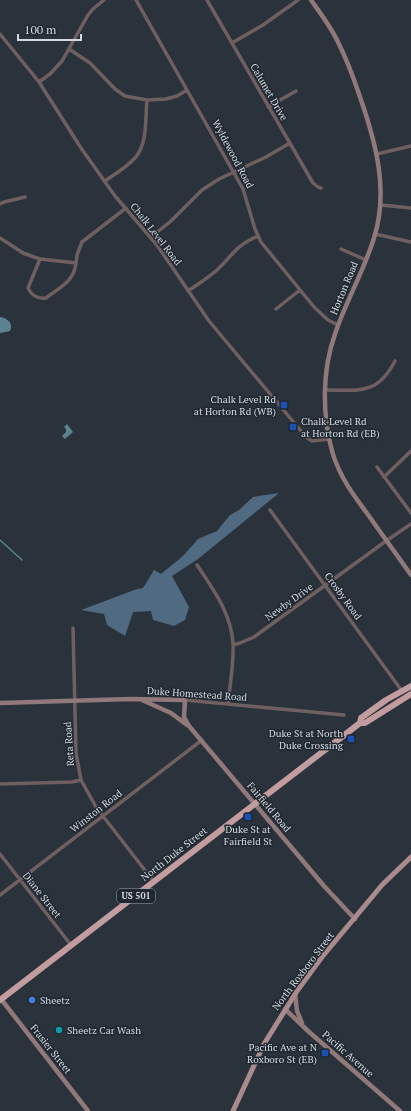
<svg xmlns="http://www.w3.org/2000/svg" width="411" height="1111" font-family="'PT Serif',serif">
<rect width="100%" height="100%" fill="#2a333b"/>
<path fill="#506a81" d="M279,493l-81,66 -26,17 17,31 -4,13 -11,6 -21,-6 -2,-9 -18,1 -8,24 -18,-11 -3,-11 -23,-4 56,-21 6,-1 11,-18 7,4 22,-18 15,-17 19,-8 13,-16 9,-5 14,-13z"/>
<path fill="#5c8290" d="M0,317c7,1 14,6 10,14l-10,2z
M67,424l6,8 -8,7 -3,-3 4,-4v-3l-2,-2z"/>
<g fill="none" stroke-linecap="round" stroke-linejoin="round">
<path stroke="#5c8290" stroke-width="1.5" d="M0,540l22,20"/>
<path stroke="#6f5f60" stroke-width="3.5" d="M136,0l107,189 12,40 6,13 53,65 14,13 10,5
M207,0l106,183 5,4 3,1
M0,34l39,48 42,66 34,48 42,49 52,76 97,116 6,4 17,-2
M232,43l31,-18 35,-25
M69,49l21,14 25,26 10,7 22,4 19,-1 11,-3 10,-6
M39,82l11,-8 12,-13 26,-46 5,-6 11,-9
M268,107l28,-16
M377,154l34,-8
M105,181c10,-7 22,-14 30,-23 13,-15 10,-39 12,-58
M0,204l4,-2 21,-5
M381,205l30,3
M375,234l36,8
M151,237l20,-16 31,-31 17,-11 47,-22 24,-14
M0,238l23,15 17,6 36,4 1,-8 5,-13 44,-34
M341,249l25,11
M40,259l-12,29c4,8 9,11 18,10 14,-11 28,-16 30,-35
M188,291c10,-7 20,-13 29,-21 16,-15 18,-24 41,-34
M276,309l24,-19
M325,390c33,0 52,6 70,-29
M377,467l34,46
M384,477l27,-26
M270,510l132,181
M197,565c16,24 34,48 36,78 1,20 -3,41 -5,61
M73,628l3,125 5,27 15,27 58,75
M233,645l7,-2 14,-6 132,-96 25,-17
M185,700l159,15
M0,784l72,-2 9,-2
M0,854l71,91
M0,895l202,-155"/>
<path stroke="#91787a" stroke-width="4.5" d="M311,0c10,14 20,27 27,42 9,18 16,37 22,55 16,46 29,94 14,141 -10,33 -28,63 -39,96 -13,37 -13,79 -3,117 7,25 22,45 37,65 14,20 28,39 42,59
M142,700l29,13 16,12
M0,703l131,-4 54,1 -1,17 5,9 135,160 31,33
M295,993l2,18 5,12
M1,999l87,112
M285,1009l23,22 92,80"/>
<path stroke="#ab8a8d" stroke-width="5" d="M233,1111l31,-67 33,-53 25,-34 60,-72 29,-28"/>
<path stroke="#c39c9f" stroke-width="6" d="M360,723l1,-5 25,-18 25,-14
M0,1000l360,-277h5l46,-29"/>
</g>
<g fill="#1a4fb4" stroke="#202931" stroke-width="1.5">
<rect x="280" y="401" width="8" height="8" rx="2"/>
<rect x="289" y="423" width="8" height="8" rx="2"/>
<rect x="347" y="735" width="8" height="8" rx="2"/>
<rect x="244" y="813" width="8" height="8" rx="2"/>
<rect x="321" y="1049" width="8" height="8" rx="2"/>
</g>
<circle fill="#3f7fe0" stroke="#202931" stroke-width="1.5" cx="32" cy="1000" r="4"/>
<circle fill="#0f9aa8" stroke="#202931" stroke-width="1.5" cx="59" cy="1030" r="4"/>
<g text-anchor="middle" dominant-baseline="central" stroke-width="3" stroke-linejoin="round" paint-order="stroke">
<rect fill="#202931" stroke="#9ea5ab" stroke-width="1" x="117" y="889" width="38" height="14" rx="3"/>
<g font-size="9" font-weight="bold" fill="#d4dadf">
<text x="136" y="896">US 501</text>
</g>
<g font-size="10" fill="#d4dadf" stroke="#202931">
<text transform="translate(269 92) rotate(60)">Calumet Drive</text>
<text transform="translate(233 154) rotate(62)">Wyldewood Road</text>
<text transform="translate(156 234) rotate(52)">Chalk Level Road</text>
<text transform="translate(344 288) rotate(-67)">Horton Road</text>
<text transform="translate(343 596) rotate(54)">Crosby Road</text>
<text transform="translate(289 602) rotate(-36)">Newby Drive</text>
<text transform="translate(197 694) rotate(4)">Duke Homestead Road</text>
<text transform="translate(69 744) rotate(-94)">Reta Road</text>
<text transform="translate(269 807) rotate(50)">Fairfield Road</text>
<text transform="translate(96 811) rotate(-38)">Winston Road</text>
<text transform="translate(174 854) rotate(-38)">North Duke Street</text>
<text transform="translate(42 895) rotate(52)">Diane Street</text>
<text transform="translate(303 971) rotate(-53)">North Roxboro Street</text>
<text transform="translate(51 1049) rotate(52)">Frasier Street</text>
<text transform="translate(348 1054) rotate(41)">Pacific Avenue</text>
</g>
<g font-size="10" fill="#d4dadf" stroke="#202931" text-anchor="end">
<text x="276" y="399">Chalk Level Rd<tspan x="276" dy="12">at Horton Rd (WB)</tspan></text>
<text x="301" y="421" text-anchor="start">Chalk Level Rd<tspan x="301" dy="12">at Horton Rd (EB)</tspan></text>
<text x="343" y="733">Duke St at North<tspan x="343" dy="12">Duke Crossing</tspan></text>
<text x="248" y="829" text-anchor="middle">Duke St at<tspan x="248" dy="12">Fairfield St</tspan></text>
<text x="40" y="1000" text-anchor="start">Sheetz</text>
<text x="67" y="1030" text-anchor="start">Sheetz Car Wash</text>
<text x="317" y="1047">Pacific Ave at N<tspan x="317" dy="12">Roxboro St (EB)</tspan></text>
</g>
</g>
<path d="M18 34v6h63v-6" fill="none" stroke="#d4dadf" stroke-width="2"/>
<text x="24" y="34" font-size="12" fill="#d4dadf" stroke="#202931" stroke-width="3" paint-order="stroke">100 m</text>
</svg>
